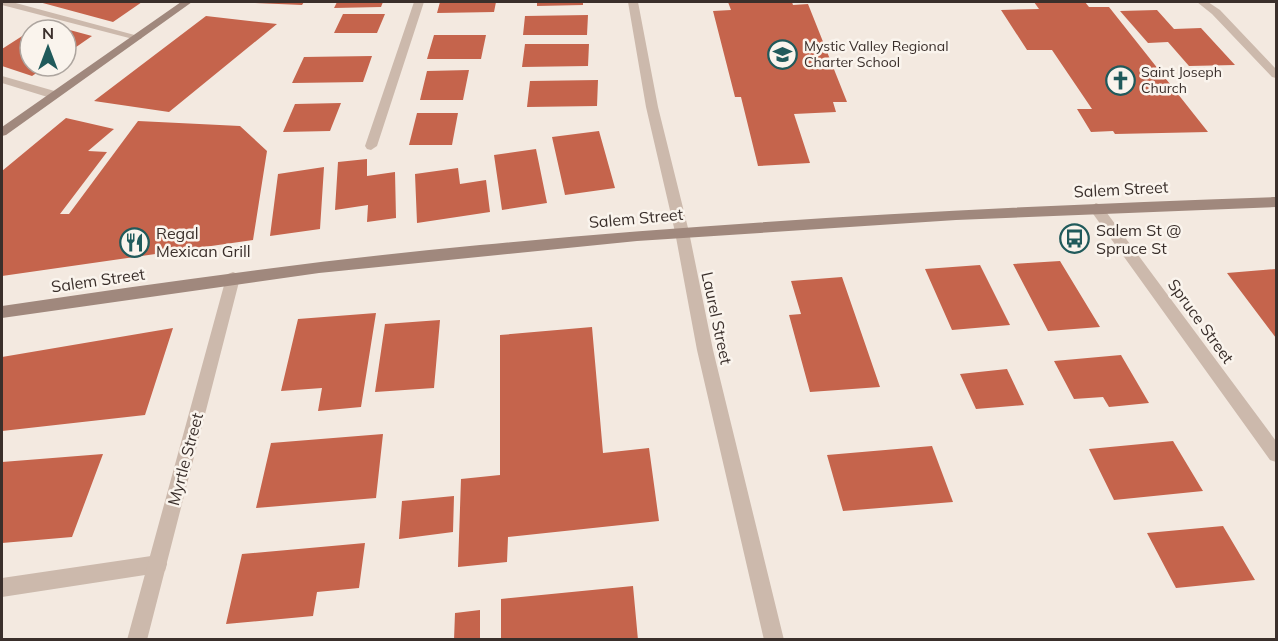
<svg xmlns="http://www.w3.org/2000/svg" width="1278" height="641" font-family="Mulish,sans-serif">
<rect width="100%" height="100%" fill="#f3e9e0"/>
<path fill="#c5644c" d="M39,2h103l-29,20z
M255,2h49l-2,3 -47,-2z
M337,2h46l-2,5 -47,1z
M440,2h56l-2,10 -57,1z
M537,2h46v3l-46,1z
M728,2h64l1,3 15,-1 39,98h-14l3,10 -42,2 16,49 -52,3 -17,-69h-6l-22,-86 18,-1z
M1034,2h51l4,5h20l99,125 -93,2 -2,-3 -22,1 -14,-23h15l-40,-59h-25l-26,-40 38,-1z
M1157,10l17,19 27,-1 34,37 -46,1 -21,-24 -20,1 -28,-32z
M343,14h42l-8,19h-43z
M588,15l-1,20h-64l2,-19z
M206,16l71,8 -108,88 -75,-11z
M43,23l23,6 26,7 -26,18v-24h-35z
M30,31v35h17l-15,10 -30,-10v-17z
M434,35h52l-5,24h-54z
M525,44h64l-1,22 -66,1z
M372,56l-9,26 -71,1 12,-26z
M469,70l-6,30h-43l7,-29z
M598,80l-1,26 -70,1 3,-26z
M341,103l-11,28 -47,1 12,-28z
M417,113h41l-6,32h-43z
M66,118l48,11 -26,22 19,1 -47,62h9l69,-93 102,5 27,25 -14,89 -251,36v-105z
M599,131l16,57 -50,7 -13,-58z
M536,149l11,54 -45,7 -8,-55z
M367,159v17l28,-4 1,46 -29,4 1,-17 -33,5 3,-48z
M324,167l-4,62 -50,7 8,-62z
M458,168l2,16 26,-4 4,32 -73,11 -2,-49z
M1060,261l40,66 -52,4 -35,-67z
M980,265l30,60 -58,5 -27,-61z
M1276,269v69l-49,-65z
M842,277l38,110 -70,5 -21,-77 12,-1 -10,-33z
M376,313l-15,94 -43,4 4,-23 -41,3 17,-72z
M440,320l-6,68 -59,4 10,-68z
M592,327l11,126 46,-5 10,73 -151,16 -1,25 -49,5 3,-88 39,-4v-140z
M173,328l-28,87 -143,16v-74z
M1121,355l28,48 -40,4 -6,-10 -29,2 -20,-38z
M1007,369l17,36 -48,4 -16,-35z
M383,434l-7,64 -120,10 15,-65z
M1173,441l30,50 -89,9 -25,-51z
M932,446l21,56 -110,9 -16,-56z
M103,454l-31,83 -70,6v-81z
M454,496l-1,36 -54,7 3,-38z
M1223,526l32,54 -79,8 -29,-55z
M365,543l-6,45 -42,4 -4,24 -87,8 16,-70z
M633,586l5,54h-137v-41z
M480,610v30h-26l1,-27z"/>
<g fill="none" stroke-linecap="round" stroke-linejoin="round">
<path fill="#ccb9ac" fill-rule="evenodd" d="M1197,2h11l12,8 56,59v9l-4,-1 -60,-63z
M2,76l56,16 2,3 -6,4 -52,-16z
M158,555l7,2 2,7 -2,7 -7,2 -156,24v-19z"/>
<path fill="#ccb9ac" fill-rule="evenodd" d="M2,2h10l130,35 -1,2h-8l-131,-34z
M414,2h10l-47,144 -6,4 -4,-1 -2,-3z
M628,2h10l20,105 31,125 24,118 71,290h-20l-67,-290 -22,-118 -29,-125z
M1096,203l5,2 175,236v21l-6,-2 -179,-249 -2,-3z
M233,272l5,2 2,4 -93,362h-20l99,-362 2,-4z"/>
<path fill="#a0887d" fill-rule="evenodd" d="M181,2h11l-186,133 -4,1v-9z
M1276,197v10l-320,13 -319,21 -318,32 -317,45v-12c159,-24 318,-46 478,-61 265,-25 530,-39 796,-48z"/>
</g>
<defs>
<symbol id="school-ring" viewBox="-11 -11 22 22"><circle r="9.5" fill="#faf4ed" stroke="#205a5b" stroke-width="1.5"/><path d="M0-5L7-2L0 1L-7-2ZM-4 1L0 2.5L4 1V4Q0 6-4 4Z" fill="#205a5b"/></symbol>
<symbol id="church-ring" viewBox="-11 -11 22 22"><circle r="9.5" fill="#faf4ed" stroke="#205a5b" stroke-width="1.5"/><path d="M-1.2-6h2.4v3.5h3.3v2.4h-3.3V6h-2.4V-.1h-3.3v-2.4h3.3Z" fill="#205a5b"/></symbol>
<symbol id="bus-ring" viewBox="-11 -11 22 22"><circle r="9.5" fill="#faf4ed" stroke="#205a5b" stroke-width="1.5"/><path d="M-5-6H5V4H4V6H2V4H-2V6H-4V4H-5ZM-3.5-4V0h7V-4ZM-3.5 1.2v1.5H-2V1.2ZM2 1.2v1.5H3.5V1.2Z" fill="#205a5b"/></symbol>
<symbol id="restaurant-ring" viewBox="-11 -11 22 22"><circle r="9.5" fill="#faf4ed" stroke="#205a5b" stroke-width="1.5"/><path d="M-5-6h1v4h1v-4h1v4h1v-4h1v5L-1.5 .5V6h-2V.5L-5-1ZM5-6V6H3V1.5H1.5Q1.5-4 5-6Z" fill="#205a5b"/></symbol>
</defs>
<g fill-rule="evenodd">
<use href="#school-ring" x="766" y="38" width="33" height="33"/>
<use href="#church-ring" x="1104" y="64" width="33" height="33"/>
<use href="#bus-ring" x="1058" y="222" width="33" height="33"/>
<use href="#restaurant-ring" x="118" y="226" width="33" height="33"/>
</g>
<g text-anchor="middle" dominant-baseline="central" stroke-width="5" stroke-linejoin="round" paint-order="stroke">
<g font-size="14" fill="#3a2f2b" stroke="#faf4ed" text-anchor="start">
<text x="804" y="46">Mystic Valley Regional<tspan x="804" dy="16">Charter School</tspan></text>
<text x="1141" y="72">Saint Joseph<tspan x="1141" dy="16">Church</tspan></text>
</g>
<g font-size="16" fill="#3a2f2b" stroke="#faf4ed">
<text transform="translate(1121 189) rotate(-3)">Salem Street</text>
<text transform="translate(636 218) rotate(-5)">Salem Street</text>
<text transform="translate(98 280) rotate(-8)">Salem Street</text>
<text transform="translate(717 318) rotate(78)">Laurel Street</text>
<text transform="translate(1201 321) rotate(54)">Spruce Street</text>
<text transform="translate(185 459) rotate(-75)">Myrtle Street</text>
</g>
<g font-size="16" fill="#3a2f2b" stroke="#faf4ed" text-anchor="start">
<text x="1096" y="230">Salem St @<tspan x="1096" dy="18">Spruce St</tspan></text>
<text x="156" y="233">Regal<tspan x="156" dy="18">Mexican Grill</tspan></text>
</g>
</g>
<rect width="1278" height="641" fill="none" stroke="#3a2f2b" stroke-width="6"/>
<g transform="translate(48 48)"><circle r="28" fill="#faf4ed" stroke="#ada59f" stroke-width="1.5"/>
<path d="M0-4.5L10 22L0 15L-10 22Z" fill="#205a5b"/>
<text y="-9" font-size="16" font-weight="bold" text-anchor="middle" fill="#3a2f2b">N</text>
</g>
</svg>
